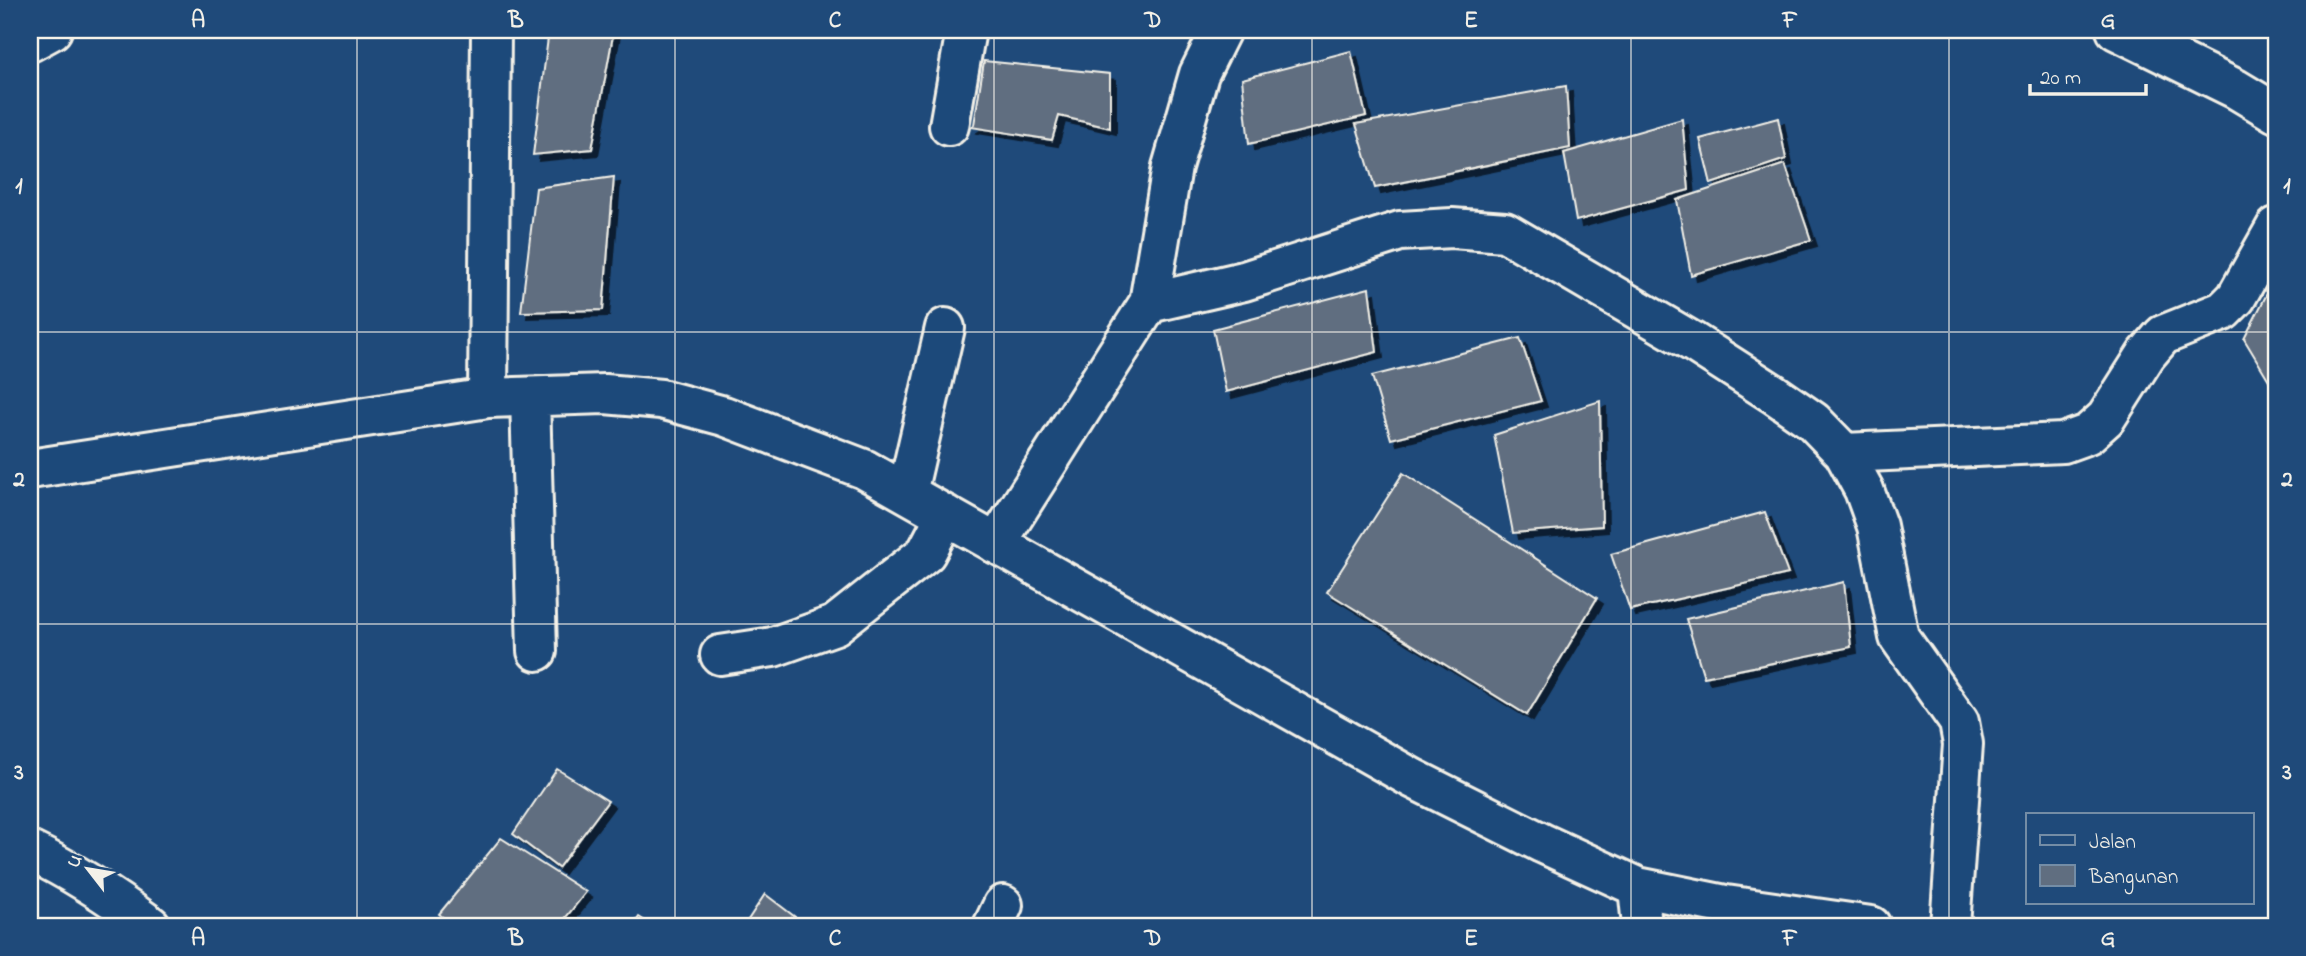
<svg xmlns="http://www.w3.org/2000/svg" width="2306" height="956" font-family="'Indie Flower',sans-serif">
<defs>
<filter id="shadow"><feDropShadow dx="6" dy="6" stdDeviation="0" flood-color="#0009"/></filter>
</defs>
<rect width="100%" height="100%" fill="#1f4a7a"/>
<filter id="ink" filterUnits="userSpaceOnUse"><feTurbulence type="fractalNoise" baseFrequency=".0143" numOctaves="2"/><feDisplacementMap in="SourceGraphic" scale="14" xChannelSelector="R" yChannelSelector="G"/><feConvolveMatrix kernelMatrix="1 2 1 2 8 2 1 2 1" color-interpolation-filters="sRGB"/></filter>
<g filter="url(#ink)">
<path fill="#606e80" stroke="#f4f1e8" stroke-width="2" filter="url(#shadow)" d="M549,30h65l-22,119 -59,6z
M1351,51l15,65 -117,28 -7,-65z
M984,61l126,13v54l-51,-12 -7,24 -81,-13 3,-2z
M1566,86l4,62 -195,40 -19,-64z
M1778,118l8,41 -75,25 -11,-45z
M1682,119l7,71 -113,31 -12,-68z
M1785,164l26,76 -120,35 -14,-75z
M614,177l-11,133 -82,2 15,-124z
M2276,276v116l-32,-53z
M1369,288l8,64 -151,40 -13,-63z
M1520,338l21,63 -150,38 -19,-63z
M1600,401l2,125 -89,7 -19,-98z
M1403,473l194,125 -70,117 -200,-123z
M1765,512l23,62 -158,36 -19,-56z
M1844,582l7,65 -147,30 -18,-58z
M557,769l51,32 -50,67 -45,-34z
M501,838l85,54 -27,34h-106l-14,-12z
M765,894l42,32h-63z
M639,917l14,9h-20z"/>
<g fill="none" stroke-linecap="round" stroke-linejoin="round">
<defs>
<path id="minor" d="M2116,30l120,59 40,24
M30,42l22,-12
M949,126l17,-96
M1149,303l23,-136 27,-93 22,-44
M530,397l7,254
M488,398l3,-368
M1844,453l219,-10 25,-9 18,-16 40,-63 17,-20 60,-24 13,-13 40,-71
M30,469l458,-71 117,-4 56,5 63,17 140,53 548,309 130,65 96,44 88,18 145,21
M907,493l38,-165
M996,544l153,-241 95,-22 156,-50 52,-3 53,4 188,110 81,52 39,27 31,32 20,37 13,36 22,111 60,85 4,22 -13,182
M720,655l53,-8 62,-22 91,-72 20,-38
M30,851c44,21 82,46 121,75
M1638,887l4,39
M993,926l10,-21"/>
</defs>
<use href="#minor" stroke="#f4f1e8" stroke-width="44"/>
<use href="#minor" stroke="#1f4a7a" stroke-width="38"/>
</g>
</g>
<path fill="none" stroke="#f4f1e8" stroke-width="2" stroke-opacity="0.55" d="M357,30v896M675,30v896M994,30v896M1312,30v896M1631,30v896M1949,30v896M30,332h2246M30,624h2246"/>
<rect width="2306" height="956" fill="none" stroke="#1f4a7a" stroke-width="77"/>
<rect x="2026" y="813" width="228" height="91" fill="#1f4a7a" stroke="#748da6" stroke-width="2"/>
<rect x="2040" y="835" width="35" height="10" fill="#1f4a7a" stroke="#748da6" stroke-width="2"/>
<text x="2089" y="848" font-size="21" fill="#f4f1e8">Jalan</text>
<rect x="2040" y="865" width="35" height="21" fill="#606e80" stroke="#748da6" stroke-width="2"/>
<text x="2089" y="883" font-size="21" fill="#f4f1e8">Bangunan</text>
<g transform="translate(88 869) rotate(301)" stroke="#1f4a7a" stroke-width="5" paint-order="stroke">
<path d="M0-5L12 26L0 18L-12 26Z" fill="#f4f1e8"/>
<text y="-10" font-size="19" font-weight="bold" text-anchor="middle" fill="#f4f1e8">U</text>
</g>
<path d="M2030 84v10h116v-10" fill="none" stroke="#f4f1e8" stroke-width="3.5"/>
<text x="2040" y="84" font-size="21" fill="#f4f1e8" stroke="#1f4a7a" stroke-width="5" paint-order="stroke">20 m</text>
<rect x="38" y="38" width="2230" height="880" fill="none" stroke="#f4f1e8" stroke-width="2.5"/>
<g font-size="23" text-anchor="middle" font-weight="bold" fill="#f4f1e8">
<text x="198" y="27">A</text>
<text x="516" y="27">B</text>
<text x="835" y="27">C</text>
<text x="1153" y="27">D</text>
<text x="1471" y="27">E</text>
<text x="1790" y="27">F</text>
<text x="2108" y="27">G</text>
<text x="19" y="193">1</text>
<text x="2287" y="193">1</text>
<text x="19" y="486">2</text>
<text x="2287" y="486">2</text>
<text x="19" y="779">3</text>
<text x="2287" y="779">3</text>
<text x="198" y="945">A</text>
<text x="516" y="945">B</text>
<text x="835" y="945">C</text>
<text x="1153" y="945">D</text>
<text x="1471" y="945">E</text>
<text x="1790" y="945">F</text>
<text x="2108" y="945">G</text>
</g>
</svg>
